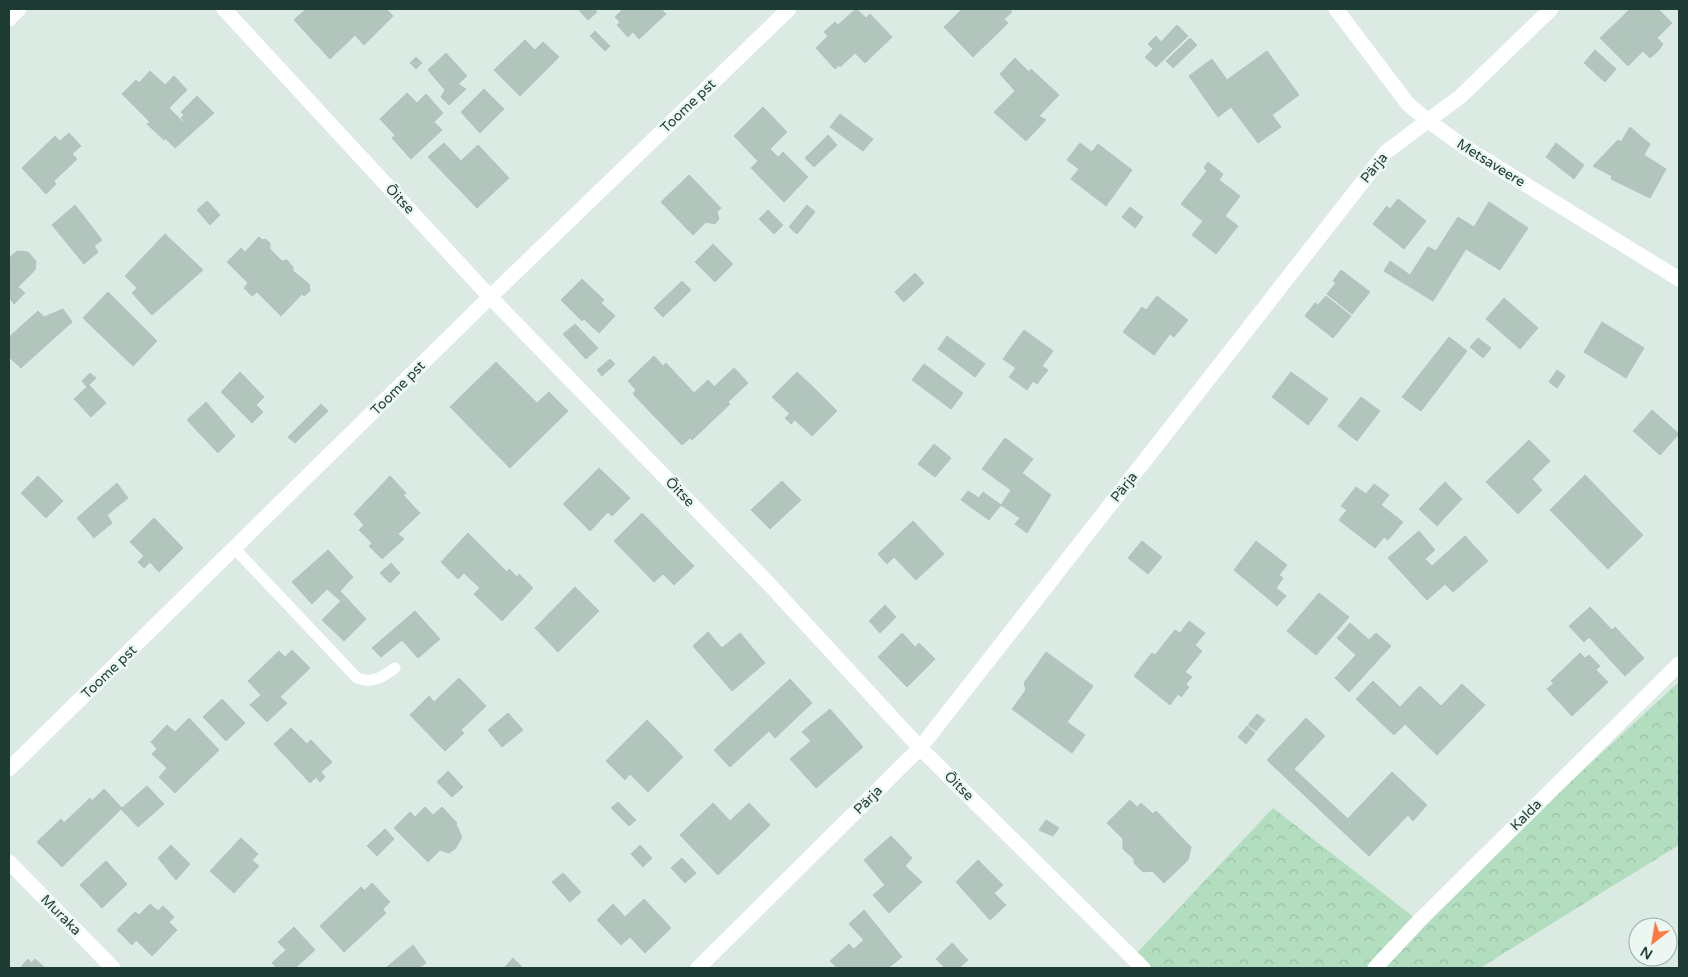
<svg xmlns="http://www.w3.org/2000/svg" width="1688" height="977" font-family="'Varela Round',sans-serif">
<defs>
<pattern id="forest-crowns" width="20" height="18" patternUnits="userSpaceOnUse" patternTransform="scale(1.25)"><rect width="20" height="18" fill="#b2debf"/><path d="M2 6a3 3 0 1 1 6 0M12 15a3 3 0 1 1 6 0" fill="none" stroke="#99bfa5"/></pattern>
</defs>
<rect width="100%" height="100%" fill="#dceae4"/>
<path fill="url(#forest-crowns)" d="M1679,682v163l-199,123h-328l-16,-14 137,-146 146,113z"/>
<path fill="#b1c5bd" stroke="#aec4bc" d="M306,9h80l7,7 -29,29 -9,-10 -25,24 -36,-39z
M578,9h16l3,3 -9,8z
M623,9h38l5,5 -27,25 -6,-7 -5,5 -11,-12 3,-3 -5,-5z
M856,9l10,9 4,-4 22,23 -27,26 -10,-10 -15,14 -1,-2 -4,4 -19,-21 12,-12 -4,-4 11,-10 3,3z
M962,9h47l3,3 -8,7 4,4 -35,34 -29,-30z
M1630,9h28l14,14 -15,15 6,6 -5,7 -35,-35z
M1623,16l35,35 -8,7 -7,-7 -15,15 -28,-28z
M1177,25l11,11 -32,31 -11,-10 8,-8 -5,-5 8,-8 5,6z
M595,31l15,15 -5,5 -15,-15z
M1190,38l7,7 -24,23 -7,-7z
M525,40l10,10 8,-8 16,15 -39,39 -26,-26z
M1595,50l21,19 -11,13 -21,-19z
M1267,51l32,44 -27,20 9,12 -23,16 -27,-36 -13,10 -29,-41 23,-17 15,21z
M446,53l21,23 -9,8 8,5 -17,16 -8,-8 4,-7 -17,-20z
M416,57l6,6 -6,6 -6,-6z
M1015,58l14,14 2,-3 28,26 -20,21 7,4 -20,21 -32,-29 21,-21 -15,-17z
M150,71l15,14 9,-9 13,14 -18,18 14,14 -19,18 -17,-16 3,-2 -28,-28 14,-14 3,3z
M484,89l20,20 -24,24 -19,-21z
M407,93l10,10 9,-9 17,19 -9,9 8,8 -31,29 -19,-21 3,-3 -15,-16z
M197,96l17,17 -39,35 -9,-9 18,-18 -3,-3 3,-3 -3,-3z
M763,107l24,25 -17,17 8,8 5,-5 25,25 -24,25 -33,-34 7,-7 -24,-25z
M840,114l33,25 -10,12 -33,-24z
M1630,127l20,17 -6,11 22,14 -16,29 -39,-19 1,-3 -19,-10 25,-26 3,2z
M69,133l12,13 -9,8 5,5 -23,22 2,3 -10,10 -24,-26 33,-32 5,5z
M828,135l9,10 -23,22 -9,-9z
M444,143l17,18 17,-16 31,33 -32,30 -49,-51z
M1080,143l12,9 6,-8 34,26 -26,36 -35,-27 8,-10 -12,-9z
M1556,143l28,22 -10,14 -28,-22z
M1208,162l15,12 -4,6 21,16 -15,20 13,10 -22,28 -24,-19 11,-14 -22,-17 26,-33 -3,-3z
M689,175l32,33 -4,4 2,7 -4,5 -9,-2 -13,13 -32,-33z
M1398,199l28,22 -22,28 -31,-25 14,-18 3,3z
M207,201l13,14 -10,10 -13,-15z
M1489,202l39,26 -28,42 -34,-21 -33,52 -49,-30 6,-10 20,14 18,-28 8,4 22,-34 16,10z
M75,205l27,35 -8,6 4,6 -14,12 -32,-39z
M807,205l8,7 -18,22 -8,-7z
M1130,207l13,10 -8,11 -13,-11z
M768,210l15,15 -9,9 -15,-15z
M165,234l38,36 -51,45 -20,-22 5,-5 -12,-12z
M259,237l3,3 3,-1 5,4v6l12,12 5,-1 6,7v4l16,13 1,7 -6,5 -2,-2 -21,22 -24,-24 -5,4 -8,-8 4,-5 -21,-21 14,-14 4,4z
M713,244l20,20 -18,18 -20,-20z
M17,251l11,1 8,9 -1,9 -17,17 7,6 -11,11 -5,-7v-39z
M1341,270l29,22 -18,22 -25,-20 9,-11 -3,-2z
M915,273l9,10 -20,19 -9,-10z
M582,279l22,21 -3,3 14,13 -16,17 -15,-14 -2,2 -21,-21z
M682,281l9,9 -28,27 -9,-9z
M108,292l49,49 -24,25 -50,-48z
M1157,296l31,24 -14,17 -4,-3 -16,21 -31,-23 19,-25 4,3z
M1326,296l25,20 -18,22 -28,-22 10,-13 3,2z
M1504,298l34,30 -18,21 -34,-30z
M63,309l9,13 -51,46 -12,-11v-20l29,-26 6,6z
M1602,322l42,26 -18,30 -42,-26z
M575,324l23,24 -12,11 -23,-25z
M1024,330l29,21 -11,15 6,4 -11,14 -4,-3 -6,9 -18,-13 7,-9 -13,-9z
M947,336l38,28 -10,13 -37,-28z
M1449,337l18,14 -46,60 -19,-14z
M1478,338l13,10 -8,10 -13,-11z
M654,356l9,10 3,-3 28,30 14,-13 22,24 -38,36 -2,-2 -8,7 -49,-51 3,-4 -8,-9z
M610,359l5,5 -13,12 -5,-6z
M496,362l41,41 12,-11 19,19 -58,57 -60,-61z
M924,364l39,29 -12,16 -39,-29z
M734,368l14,15 -20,19 -14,-15z
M1557,370l8,6 -8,12 -8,-6z
M240,372l24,25 -8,8 7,7 -11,11 -31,-31z
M797,372l18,17 -26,24 -17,-16z
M1291,372l37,27 -20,26 -36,-28z
M90,373l6,5 -9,9 -5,-6z
M89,385l17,18 -15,14 -17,-18z
M815,389l22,22 -25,25 -17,-16 -4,4 -6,-6z
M1361,397l19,14 -23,30 -19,-15z
M206,402l29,34 -17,17 -31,-33z
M321,404l7,7 -33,32 -7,-6z
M1652,410l27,24 -19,21 -27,-24z
M1005,438l28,21 -11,14 29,22 -24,38 -12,-9 5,-6 -19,-13 10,-15 -29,-21z
M1529,440l21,21 -18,18 10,11 -24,24 -32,-32z
M934,444l17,14 -16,19 -17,-13z
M599,468l31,30 -18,18 -4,-4 -18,19 -27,-27z
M1585,475l58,60 -35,34 -58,-59z
M38,476l25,25 -17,17 -25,-25z
M390,476l16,17 -3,2 17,18 -22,21 6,5 -22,20 -13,-13 3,-3 -13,-13 5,-5 -10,-11z
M782,481l19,19 -31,29 -19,-19z
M1445,482l17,17 -25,27 -18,-17z
M117,483l11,15 -21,17 5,8 -18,15 -17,-20z
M1374,484l15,11 -8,10 22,17 -15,18 -4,-3 -9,11 -36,-28 8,-10 -6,-4 15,-19 10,7z
M968,491l11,7 4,-6 18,13 -12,15 -28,-20z
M642,513l52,53 -20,19 -11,-11 -9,8 -40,-41z
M154,518l29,30 -24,24 -9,-10 -6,6 -6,-6 6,-6 -14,-14z
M913,521l31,33 -28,26 -22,-23 -7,7 -9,-10z
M1419,531l16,19 -10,9 7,7 33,-30 23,25 -35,31 -8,-8 -18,16 -39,-42z
M468,533l39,39 2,-3 8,8 2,-3 14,14 -31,33 -28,-27 6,-6 -16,-15 -6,6 -17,-17z
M1142,541l20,16 -14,17 -20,-16z
M1256,541l31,24 -8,10 4,3 -7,10 10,8 -9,10 -43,-36z
M328,550l25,27 -13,14 26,28 -22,22 -22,-21 19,-19 -14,-12 -15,15 -20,-22z
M391,563l9,10 -10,10 -10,-10z
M575,587l24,24 -41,41 -23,-24z
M1319,593l30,24 -33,38 -29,-24z
M885,605l11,12 -16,16 -11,-12z
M1590,607l22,23 3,-3 29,31 -19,18 -36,-39 -5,5 -15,-16z
M415,611l25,28 -22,19 -16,-18 -21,17 -9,-9z
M1189,621l16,12 -10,12 7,6 -17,21 7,5 -6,7 3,3 -8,10 -3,-3 -8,11 -36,-29 18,-23 3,2 20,-25 5,3z
M1350,623l19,17 7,-7 15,13 -42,46 -14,-14 21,-23 -19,-17z
M708,632l14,16 18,-15 25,30 -33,28 -39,-45z
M902,633l13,14 4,-4 16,16 -28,28 -29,-30z
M292,650l18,18 -30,29 7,6 -20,19 -17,-17 11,-10 -13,-14 31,-30 6,6z
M1046,652l47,34 -26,36 18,13 -13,18 -60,-44 14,-19 -2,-7z
M1580,653l5,5 4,-3 11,11 -4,4 12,12 -36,34 -25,-27 7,-6 -3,-2z
M459,678l27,28 -25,24 3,3 -19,18 -35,-36 19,-19 5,6z
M790,679l22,24 -37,35 -6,-7 -39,36 -16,-17z
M1373,681l27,26 20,-21 21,20 21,-22 23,21 -48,50 -32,-31 -11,11 -38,-36z
M222,699l23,24 -19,18 -23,-24z
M830,709l33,38 -47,41 -26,-29 21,-18 -9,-9z
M508,713l15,17 -21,17 -14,-17z
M1257,714l8,6 -9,11 -8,-6z
M189,718l30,32 -44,43 -16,-16 8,-9 -15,-14 5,-5 -6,-7 16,-17 8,7z
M1306,718l19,18 -31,33 54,50 -9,9 -72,-68z
M647,720l36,37 -35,35 -18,-18 -5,6 -19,-19z
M1247,726l8,7 -9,11 -8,-7z
M291,728l16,16 4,-4 21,22 -11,10 4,5 -5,5 -4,-5 -6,6 -36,-39z
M448,771l15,16 -11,10 -15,-15z
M1392,772l35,33 -14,16 -5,-6 -39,41 -30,-28z
M147,786l17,18 -26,23 -17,-18z
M104,789l18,19 -60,59 -25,-25 24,-23 3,4 26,-25 2,3z
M1130,800l7,7 4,-4 12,11 3,-3 35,36 -3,13 -24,23 -12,-12 -9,1 -9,-9v-4l-11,-10v-10l-16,-16z
M618,802l18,18 -7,6 -18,-18z
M713,803l17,18 19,-18 21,22 -52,50 -38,-40z
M425,807l8,8 9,-8 15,16 -1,1 6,13 -7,12 -6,4 -9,-3 -12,12 -34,-34 16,-16 5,5z
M1046,820l13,8 -6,8 -14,-6z
M385,829l9,10 -17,17 -10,-10z
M891,836l21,22 -7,8 17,16 -33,31 -16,-18 12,-10 -21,-25z
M241,838l17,16 -6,6 7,6 -25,27 -24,-22z
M171,845l19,19 -14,16 -18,-22z
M640,845l12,13 -9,9 -12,-13z
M682,858l14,15 -11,10 -14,-15z
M978,860l25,25 -9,8 12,12 -16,15 -34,-38z
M106,861l21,23 -25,24 -22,-23z
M563,873l18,19 -11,10 -18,-20z
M372,883l18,19 -7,7 -18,-19z
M361,887l25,26 -42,39 -24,-26z
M644,899l27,29 -26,25 -15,-16 -9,8 -24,-25 16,-16 12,13z
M150,904l8,7 5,-5 11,11 -5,5 8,8 -25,26 -16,-16 -4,5 -15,-15 18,-18 4,3z
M864,910l38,47 -14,11h-51l-7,-7 19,-17 5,5 10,-9 -15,-16z
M294,927l21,23 -20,18h-18l-5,-5 14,-13 -8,-8z
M952,943l16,17 -9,8h-14l-9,-9z
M413,945l13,18 -7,5h-30l-2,-1z
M513,958l10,10h-19z
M28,959l3,4 4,-4 10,9h-25z"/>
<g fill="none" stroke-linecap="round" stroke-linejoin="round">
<path stroke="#fff" stroke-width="11" d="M235,549l122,129c15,6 26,-1 38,-10"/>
<path stroke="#fff" stroke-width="15" d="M224,9l266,288 279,287 151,164 223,220
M1336,9l72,95 19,16 36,26 216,133
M9,19l10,-10
M9,769l481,-472 299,-288
M9,862l104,106
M698,968l222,-220 466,-596 75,-56 90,-87
M1375,968l44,-47 260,-257"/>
</g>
<g text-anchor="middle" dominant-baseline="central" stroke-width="5" stroke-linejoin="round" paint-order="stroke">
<g font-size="14" fill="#1d3b33" stroke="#ecf7f2">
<text transform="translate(688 106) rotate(-44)">Toome pst</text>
<text transform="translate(1491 163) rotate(32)">Metsaveere</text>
<text transform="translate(1374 168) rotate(-51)">Pärja</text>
<text transform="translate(400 199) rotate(47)">Õitse</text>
<text transform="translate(398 388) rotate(-45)">Toome pst</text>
<text transform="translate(1124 487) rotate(-52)">Pärja</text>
<text transform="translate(680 492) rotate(46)">Õitse</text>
<text transform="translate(109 672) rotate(-44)">Toome pst</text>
<text transform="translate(959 786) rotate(45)">Õitse</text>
<text transform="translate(868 800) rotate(-45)">Pärja</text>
<text transform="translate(1526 815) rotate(-45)">Kalda</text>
<text transform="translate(61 915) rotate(45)">Muraka</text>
</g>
</g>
<rect width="1688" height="977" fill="none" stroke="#1d3b33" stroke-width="20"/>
<g transform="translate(1653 942) rotate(211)"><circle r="24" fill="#ecf7f2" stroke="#99aca6"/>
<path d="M0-4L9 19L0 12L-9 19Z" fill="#ff7945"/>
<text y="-8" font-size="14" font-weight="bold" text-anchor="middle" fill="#1d3b33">N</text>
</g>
</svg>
